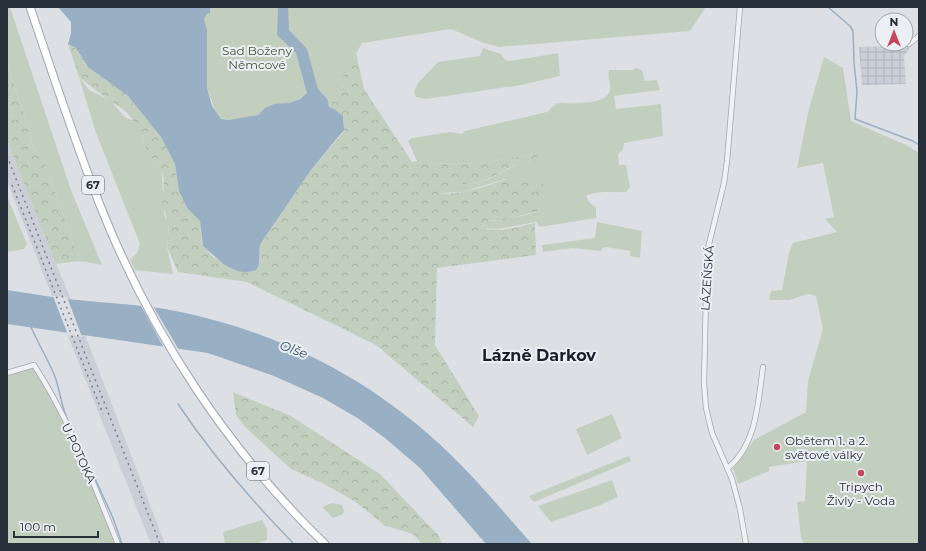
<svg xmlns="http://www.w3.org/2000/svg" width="926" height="551" font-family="Montserrat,sans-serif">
<defs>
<pattern id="industrial-grid" width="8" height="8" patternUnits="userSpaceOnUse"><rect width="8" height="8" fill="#cacfd7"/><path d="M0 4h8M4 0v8" fill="none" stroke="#aeb2b9"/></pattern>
<pattern id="forest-crowns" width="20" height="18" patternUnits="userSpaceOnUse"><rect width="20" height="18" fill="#c3cfbe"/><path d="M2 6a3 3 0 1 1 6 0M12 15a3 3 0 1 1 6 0" fill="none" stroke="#a8b2a4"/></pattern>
</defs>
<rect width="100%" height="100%" fill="#dce0e5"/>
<path fill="#cacfd7" d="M7,141l86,214 72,189h-14l-107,-268 -37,-95z"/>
<path fill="url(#industrial-grid)" d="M906,43h2l3,3 -7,10 2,28 -44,1 -3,-38 38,-1z"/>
<path fill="#c3cfbe" d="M7,7h3l61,183 31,75 -22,-4 -37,-103 -10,-10 -7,-29 -19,-55z
M210,7h496l-16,24 -191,16 -15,-4 -33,-14 -89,14 -33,59 -11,-13c-10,4 -18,10 -28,14 -6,2 -13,0 -18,3 -5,2 -9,6 -13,8 -8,6 -34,9 -42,2l-10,-28v-58l-3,-11 2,-4 4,-2z
M483,48l18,6 4,6 5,1 48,-8 2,23 -39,9 -95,14 -10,-2 -2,-5 4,-9 20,-21 42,-6z
M824,57l19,11 8,53 55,24 13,8v391h-115l-3,-6 -4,-36 8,-1 2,-40 -38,6v4l-31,13 -5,-16 21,-28 52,-28 2,-31 15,-52 -7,-33 -8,-2 -19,6h-20l2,-9 11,-1 7,-37 4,-10 44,-11 -12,-13 9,-2 -11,-54 -26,5 11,-55z
M636,68l6,2 3,11 12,-1 3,10 -46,6 2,13 45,-5 2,32 -39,7 -1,7 -5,4 1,11h7l4,23 -4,4c-13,1 -28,-2 -40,4l4,7 6,5v10l-56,9 -4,-5 -38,7 -14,-1v-5c17,-5 37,-5 54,-12l3,-14 -18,-17 -18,-1 -42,13 -23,1 11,-8 25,-2 13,-4 31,-16 12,-1v-8l-50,9 -59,1 -6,-3 -9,-20 4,-3 38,-6 12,2 3,-3 82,-19 10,-9c12,0 50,3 53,-13 1,-7 -3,-13 -1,-20h24z
M79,77l10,13 21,10 15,17 9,4 8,13 2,11 18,28 2,41 5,10 -2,23 6,27 -38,-4 -5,-10 7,-7 3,-9 -44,-111z
M7,196l20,48 -3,5 -17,3z
M597,222l45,9 -2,27 -10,-2v-5l-24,-4 -3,1 -2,3 -29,-3 -29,4 -1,-7 53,-7z
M34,365c36,55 59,118 84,179h-111v-171z
M612,414l10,24 -35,17 -11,-26z
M629,456l2,5 -97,41 -5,-6z
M612,480l6,17 -20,9 -47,16 -13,-16z
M332,503l10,2 2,6 -1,3 -10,4 -11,-11z
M262,520l5,9v11l-14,4h-28l-2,-12z"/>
<path fill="url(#forest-crowns)" d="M68,44l8,4 11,18 41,30 33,41 14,27 4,27 8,17 13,13 2,23 10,12 23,15h18l8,-28 50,-73 31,-36 2,-12 -1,-5 -9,-8 -4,-1 -2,-5 28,-50 8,36 48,73 5,-1 6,3 59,-1 50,-9 5,2 -1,4c-6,3 -12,2 -18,4 -14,6 -25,14 -40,18 -17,4 -22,-1 -38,11 12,3 43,-5 55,-10 4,-1 8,-3 12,-4 11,-1 40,-2 40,14l-6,4 -3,14 -35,9h-9l-11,5 1,3c14,5 37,-2 51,-5l1,32 -99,13 -2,77 44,71 -6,11 -97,-82 -129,-63 -69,-10 -11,-25 2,-22 -7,-21 2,-25 -2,-6 -18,-28 -2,-11 -15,-22 -21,-14 -27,-21z
M7,64l19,55 7,29 10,10 37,103 -24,3 -49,-123z
M233,392l58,24 89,58 59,62 3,8h-20l-9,-10 -29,-9 -28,-23 -34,-19 -31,-14 -46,-42 -9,-12z"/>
<path fill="#99afc4" d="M58,7h152v6l-3,1 -3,5 3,11v58l5,18 9,13 8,1 29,-5 7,-7 9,-4 15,-1 11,-4 7,-6 -11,-40 -19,-18 1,-28h10l1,23 18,19 11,40 10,11 1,7 5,2 9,7 1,14 -33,40 -50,73c-4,9 1,19 -5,27 -24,8 -37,-11 -53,-24l-3,-25 -13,-13 -8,-17 -4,-27 -14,-27 -33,-41 -40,-29 -12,-19 -8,-4 3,-11v-11z
M7,290c15,2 30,5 45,7 41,6 83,6 124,14 104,21 198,69 274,143 29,28 55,60 82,90h-46l-66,-76 -35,-30 -26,-19 -36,-21 -49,-22 -66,-23 -201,-29z"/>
<path fill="#dce0e5" d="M53,296l14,1 15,40 -14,-2z
M140,304l13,2 26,44 -15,-2z"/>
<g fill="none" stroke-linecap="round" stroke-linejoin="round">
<path stroke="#99afc4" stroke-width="1.5" d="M828,7l22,19 3,5 1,31 3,30 -2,27 58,22 6,4
M31,327c7,16 16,31 23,47 6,15 7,32 14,47
M178,404c34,51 73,96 116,140
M82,450l31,68 9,26"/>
<defs>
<path id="street" d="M740,7l-13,154 -3,22 -17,69 -3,131 2,25 6,25 20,46 8,30 6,35
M909,44l10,-8
M7,373l27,-8c36,55 59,118 84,179
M728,468c29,-24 30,-66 35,-101"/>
<path id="primary" d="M30,7c24,70 46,140 74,208 50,123 126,237 221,329"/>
</defs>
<use href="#street" stroke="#a2a7af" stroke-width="6"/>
<use href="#primary" stroke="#9ca5b0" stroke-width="9"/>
<use href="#street" stroke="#eff1f4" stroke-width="4.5"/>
<use href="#primary" stroke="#fff" stroke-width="7"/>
<path stroke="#77808e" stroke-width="1.5" stroke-dasharray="2 4" stroke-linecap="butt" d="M7,156l153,388
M12,185l91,229"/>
</g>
<g fill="#c5475d" stroke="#ebeff3" stroke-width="1.5">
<circle cx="777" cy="447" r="4"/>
<circle cx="861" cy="473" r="4"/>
</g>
<g text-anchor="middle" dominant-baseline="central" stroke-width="4" stroke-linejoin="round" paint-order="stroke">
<g fill="#ebeff3" stroke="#626972" stroke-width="1">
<rect x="82" y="176" width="22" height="18" rx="3"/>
<rect x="247" y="462" width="22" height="18" rx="3"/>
</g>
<g font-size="11" font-weight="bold" fill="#272f3b">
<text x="93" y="185">67</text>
<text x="258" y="471">67</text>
</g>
<g font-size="12" fill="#3c5635" stroke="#ebeff3">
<text x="257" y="50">Sad Boženy<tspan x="257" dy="14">Němcové</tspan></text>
</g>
<g font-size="12" fill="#272f3b" stroke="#ebeff3">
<text transform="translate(707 278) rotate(-86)">LÁZEŇSKÁ</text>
<text transform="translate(79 453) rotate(65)">U POTOKA</text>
</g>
<g font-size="12" fill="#272f3b" stroke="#ebeff3" text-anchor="start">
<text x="785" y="440">Obětem 1. a 2.<tspan x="785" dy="14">světové války</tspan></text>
<text x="861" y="486" text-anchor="middle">Tripych<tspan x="861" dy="14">Živly - Voda</tspan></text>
</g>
<g font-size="13" font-style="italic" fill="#344f6c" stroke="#ebeff3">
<text transform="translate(294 349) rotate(20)">Olše</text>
</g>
<g font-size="16" font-weight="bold" fill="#19202b" stroke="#ebeff3">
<text x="539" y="355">Lázně Darkov</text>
</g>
</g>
<rect width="926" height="551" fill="none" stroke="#272f3b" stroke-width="16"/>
<g transform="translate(894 32)"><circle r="19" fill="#ebeff3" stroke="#9da2a9"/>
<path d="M0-3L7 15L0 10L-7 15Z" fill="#c5475d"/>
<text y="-6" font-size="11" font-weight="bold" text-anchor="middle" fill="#272f3b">N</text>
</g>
<path d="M14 531v6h84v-6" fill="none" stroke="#272f3b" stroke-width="2"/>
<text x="20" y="531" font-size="12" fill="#272f3b" stroke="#ebeff3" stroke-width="3" paint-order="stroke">100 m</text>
</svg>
